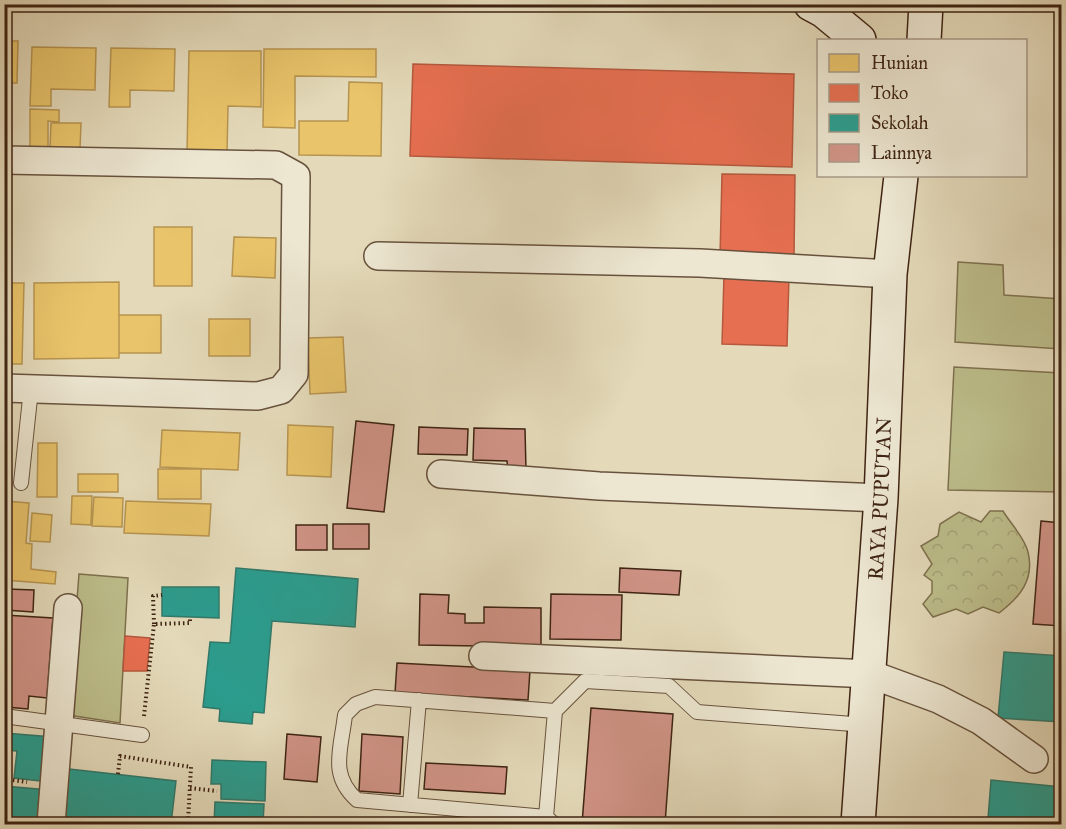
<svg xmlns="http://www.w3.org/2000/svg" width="1066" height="829" font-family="'IM FELL Great Primer',serif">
<defs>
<pattern id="forest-crowns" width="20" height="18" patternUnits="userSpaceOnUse" patternTransform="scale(1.5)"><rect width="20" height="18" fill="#bcbd8a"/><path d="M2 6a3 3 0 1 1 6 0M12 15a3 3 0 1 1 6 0" fill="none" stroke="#a3a276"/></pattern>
</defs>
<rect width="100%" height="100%" fill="#e4daba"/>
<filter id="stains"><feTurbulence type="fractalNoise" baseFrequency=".00333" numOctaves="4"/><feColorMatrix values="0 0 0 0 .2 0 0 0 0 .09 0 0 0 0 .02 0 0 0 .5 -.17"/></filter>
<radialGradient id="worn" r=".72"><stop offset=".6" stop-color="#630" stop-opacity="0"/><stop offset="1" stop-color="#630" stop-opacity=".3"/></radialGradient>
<path fill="#bcbd8a" stroke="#7e704e" stroke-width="1.5" d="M958,262l45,3 1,30 57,4v50l-106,-7z
M954,367l107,6v119l-113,-2z
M79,574l49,4 -8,145 -52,-8z"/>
<path fill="url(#forest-crowns)" stroke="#7e704e" stroke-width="1.5" d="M990,511h13c7,12 22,27 25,41 7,28 -9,46 -29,61l-16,-6 -15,7 -12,-5 -23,8 -10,-13 9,-11v-12l-8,-6 8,-11 -11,-18 17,-10 2,-12 19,-12 22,10z"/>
<path fill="#e9c46a" stroke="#b69450" stroke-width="1.5" d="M4,41h14l-1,42h-13z
M32,47l64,1 -1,42 -44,-1v17h-21z
M111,48l64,1 -1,42 -44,-1v17h-21z
M264,49h112v28l-81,-1v52l-32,-1z
M189,51h72v56l-33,-1 -1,47h-40z
M349,82l33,1 -1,73 -82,-1v-34h49z
M30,109l29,1v12l-11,-1v28h-18z
M51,123h30l-1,26 -30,-1z
M154,227h38v59h-38z
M234,237l42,1 -1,40 -43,-2z
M119,282v76l-85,1v-76z
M4,283h20l-2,81h-18z
M119,315h42v38h-42z
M209,319h41v37h-41z
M343,337l3,55 -36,2 -2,-56z
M288,425l45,2 -2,50 -44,-2z
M162,430l78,3 -2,37 -78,-3z
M38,443h19v54h-20z
M158,469h43v30h-43z
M78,474h40v18h-40z
M72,496h20l-1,29 -20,-1z
M94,497l29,1 -1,29 -30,-1z
M4,501l25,2 -3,40 6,1 -1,25 25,3 -1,12 -51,-4z
M126,501l85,3 -2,32 -85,-3z
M32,513l20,2 -2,27 -20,-1z"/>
<path fill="#e76f51" stroke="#b5583e" stroke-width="1.5" d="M413,64l381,10 -2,93 -382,-11z
M722,174l73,1 -1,83 -74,-1z
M724,275l65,2 -2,69 -65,-2z
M125,636l25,2 -3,33h-24z"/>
<path fill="#2a9d8f" stroke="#30796a" stroke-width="1.5" d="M236,568l122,11 -3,48 -83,-6 -8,92 -11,-1 -1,12 -33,-3 1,-12 -17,-2 7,-65 20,1z
M162,587h57v31l-57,-2z
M1004,652l58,4v66l-64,-4z
M4,733l49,4 -4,45 -35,-4 3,-27 -13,-1z
M212,760l54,2 -1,39 -44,-2v-15h-10z
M60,768l116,13 -5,43h-118z
M991,780l71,7v37l-74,-5z
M4,786l45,4 -4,34h-41z
M215,802l49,2 -1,20h-49z"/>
<path fill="#d09386" stroke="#3f2413" stroke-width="1.5" d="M356,421l38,4 -10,87 -37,-4z
M419,427l49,2 -1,26 -49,-1z
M474,428l51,1 1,41 -18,1 -1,-10 -34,-1z
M1041,521l21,2v103l-29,-2z
M333,524h36v25h-36z
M296,525h31v25h-31z
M620,568l61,3 -2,24 -60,-3z
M7,589l27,1 -1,22 -28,-2z
M420,594l29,1 -1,18 17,1v9h19v-16l57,1v39l-122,-2z
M551,594l71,1 -1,45 -71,-1z
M4,615l49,3 -6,80 -18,-2 -1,13 -22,-2z
M397,663l133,7 -2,30 -133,-7z
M591,708l82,6 -8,110h-83z
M287,734l34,3 -4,45 -33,-3z
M362,734l41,3 -3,57 -41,-3z
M426,763l81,4 -2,27 -81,-5z"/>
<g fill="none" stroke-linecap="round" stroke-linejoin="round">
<defs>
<path id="lane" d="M21,483l10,-94
M4,716l138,19
M410,805l9,-105
M546,817l9,-106
M554,824l-8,-7 -189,-17c-28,-25 -16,-50 -12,-85l11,-11 19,-7 180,14 30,-30 84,5 28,26 169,13"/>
<path id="street" d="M4,160l272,5 20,11 -2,198 -13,16 -23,6 -254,-8
M378,256l322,7 190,11
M441,474l158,12 282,12
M483,656l387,18 68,25 43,22 53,38
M51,824l17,-216"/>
<g id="secondary">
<path d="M811,4l13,7 35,29"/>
<path d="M924,40l2,-36"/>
<path id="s1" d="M858,824l23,-326 9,-224 11,-98"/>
</g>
</defs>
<use href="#lane" stroke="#68523d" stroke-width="16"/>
<use href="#street" stroke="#68523d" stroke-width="30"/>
<use href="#secondary" stroke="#3f2413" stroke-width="36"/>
<path stroke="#3f2413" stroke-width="4" stroke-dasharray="1.5 3" stroke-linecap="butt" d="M154,624l-1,-28 9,-1
M144,716l10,-92 36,-1v-6
M4,763l1,-2
M118,774l2,-18 71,11 -3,54 26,1
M4,779l23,3
M190,788l27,3"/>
<use href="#lane" stroke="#ede7d2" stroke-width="14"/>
<use href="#street" stroke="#ede7d2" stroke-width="27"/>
<use href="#secondary" stroke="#ede7d2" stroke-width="33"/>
</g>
<g text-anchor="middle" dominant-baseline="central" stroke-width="6" stroke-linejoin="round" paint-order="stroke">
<g font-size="21" fill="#3f2413" stroke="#ede7d2">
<text stroke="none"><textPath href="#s1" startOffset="326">RAYA PUPUTAN</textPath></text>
</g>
</g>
<rect width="1066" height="829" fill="none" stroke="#e4daba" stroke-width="24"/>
<rect x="6" y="6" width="1054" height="817" fill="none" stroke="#3f2413" stroke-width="3"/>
<rect x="12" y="12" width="1042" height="805" fill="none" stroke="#3f2413" stroke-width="1.5"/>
<rect x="817" y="39" width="210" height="138" fill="#ede7d2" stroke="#a79986" stroke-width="1.5"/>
<rect x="829" y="54" width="30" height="18" fill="#e9c46a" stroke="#a79986" stroke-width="1.5"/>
<text x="871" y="69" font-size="18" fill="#3f2413">Hunian</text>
<rect x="829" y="84" width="30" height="18" fill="#e76f51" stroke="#a79986" stroke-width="1.5"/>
<text x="871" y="99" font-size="18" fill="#3f2413">Toko</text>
<rect x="829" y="114" width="30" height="18" fill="#2a9d8f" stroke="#a79986" stroke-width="1.5"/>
<text x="871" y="129" font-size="18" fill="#3f2413">Sekolah</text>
<rect x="829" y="144" width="30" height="18" fill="#d09386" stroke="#a79986" stroke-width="1.5"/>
<text x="871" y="159" font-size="18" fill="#3f2413">Lainnya</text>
<rect width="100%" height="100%" filter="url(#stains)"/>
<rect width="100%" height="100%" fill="url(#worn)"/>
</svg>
